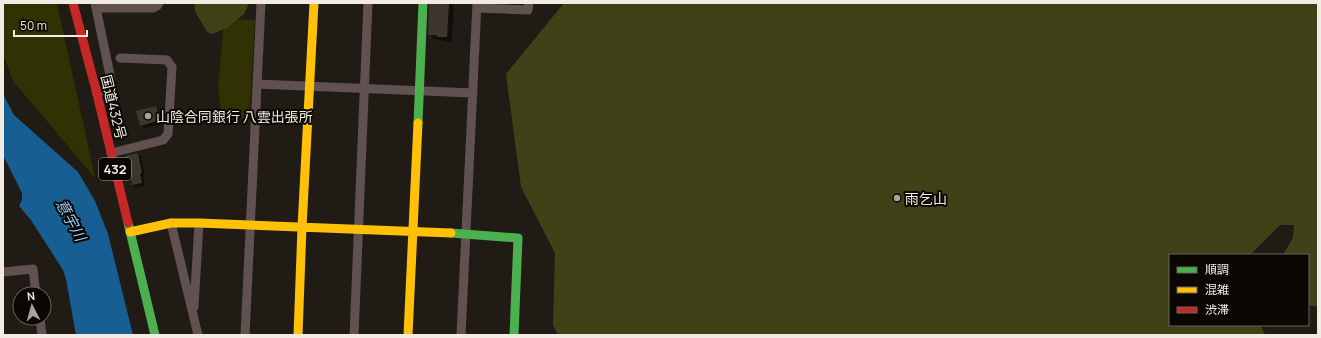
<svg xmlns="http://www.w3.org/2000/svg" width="1321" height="338" font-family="Manrope,'Noto Sans JP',sans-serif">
<rect width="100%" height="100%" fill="#201c15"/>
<path fill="#303203" d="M3,3h54l38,175 -82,-97 -10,-27z
M224,19l31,1 -6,98 -27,-2 -4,-28z"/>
<path fill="#3f4216" d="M194,3h55l-5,11 -17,14 -15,6 -5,-2 -12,-21z
M564,3h754v304l-10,-2v-50h-25l10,-17 1,-13h-14l-30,30h-80v70h91l4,10h-707l-5,-10 2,-72 -34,-66 -15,-113z"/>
<path fill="#175e93" d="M3,94l11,21 64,57 17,29 13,33 25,101h-57l-10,-56 -3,-9 -32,-50 -12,-14 3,-6v-7l-19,-38z"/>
<path fill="#0007" d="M430,3h24l-2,39 -18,-3 -5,-5z
M156,107l3,4 5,12 -19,5 -4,-3z
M138,154l3,3 4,19 -2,1 2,9 -9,2 -3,-3 -7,-28z"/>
<path fill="#3e362c" d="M429,3h20l-2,34h-10v-2h-9z
M156,106l5,14 -21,6 -4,-15z
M138,153l4,20h-2l2,10 -10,2 -7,-29z"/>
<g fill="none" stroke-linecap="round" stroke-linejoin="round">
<path stroke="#615151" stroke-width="9" d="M95,3l16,77 -2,6 -12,8
M96,8h57l4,-2 2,-3
M477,8l51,2 1,-7
M257,84l216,9
M111,153l52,-13 5,-6 4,-67 -5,-7 -47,-2
M171,223l27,112
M3,272l30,-3 3,25
M194,307l5,-84
M40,318l2,17
M245,335l16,-332
M354,335l14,-332
M461,335l16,-332"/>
<path stroke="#4caf50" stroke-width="9" d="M418,123l5,-120
M128,223l27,112
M451,233l67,5 -4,97"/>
<path stroke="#ffc107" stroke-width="9" d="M130,232l41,-9h28l252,10
M298,335l4,-108 12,-224
M408,335l10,-212"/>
<path stroke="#c62828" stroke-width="9" d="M73,3l24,91 31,129"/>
</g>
<g fill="#a8a39a" stroke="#0b0804" stroke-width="1.5">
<circle cx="148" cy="116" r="4"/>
<circle cx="897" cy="198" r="4"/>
</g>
<g text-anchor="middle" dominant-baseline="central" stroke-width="4" stroke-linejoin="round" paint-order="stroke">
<rect fill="#0b0804" stroke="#aca79f" stroke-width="1" x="99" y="158" width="32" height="22" rx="3"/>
<g font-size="13" font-weight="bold" fill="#f1ebe2">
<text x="115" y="169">432</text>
</g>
<g font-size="14" fill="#f1ebe2" stroke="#0b0804">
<text transform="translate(114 107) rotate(76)">国道432号</text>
</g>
<g font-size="14" fill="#f1ebe2" stroke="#0b0804" text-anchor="start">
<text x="156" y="116">山陰合同銀行 八雲出張所</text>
<text x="905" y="198">雨乞山</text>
</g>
<g font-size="15" font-style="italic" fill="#97ccfd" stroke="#0b0804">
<text transform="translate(71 220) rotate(62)">意宇川</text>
</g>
</g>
<rect width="1321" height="338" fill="none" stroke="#f1ebe2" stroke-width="8"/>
<rect x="1169" y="254" width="140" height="72" fill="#0b0804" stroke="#67635d"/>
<rect x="1177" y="267" width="20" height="6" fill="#4caf50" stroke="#67635d"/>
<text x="1205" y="274" font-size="12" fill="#f1ebe2">順調</text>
<rect x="1177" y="287" width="20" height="6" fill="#ffc107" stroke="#67635d"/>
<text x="1205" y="294" font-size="12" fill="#f1ebe2">混雑</text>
<rect x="1177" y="307" width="20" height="6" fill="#c62828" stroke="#67635d"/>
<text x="1205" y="314" font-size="12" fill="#f1ebe2">渋滞</text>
<g transform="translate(32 306) rotate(354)"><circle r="19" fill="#0b0804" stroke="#67635d"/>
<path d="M0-3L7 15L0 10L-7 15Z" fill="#a8a39a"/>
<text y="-6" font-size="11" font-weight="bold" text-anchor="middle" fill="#f1ebe2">N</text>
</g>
<path d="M14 30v6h73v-6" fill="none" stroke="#f1ebe2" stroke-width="2"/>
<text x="20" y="30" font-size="12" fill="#f1ebe2" stroke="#0b0804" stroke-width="3" paint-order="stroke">50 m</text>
</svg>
